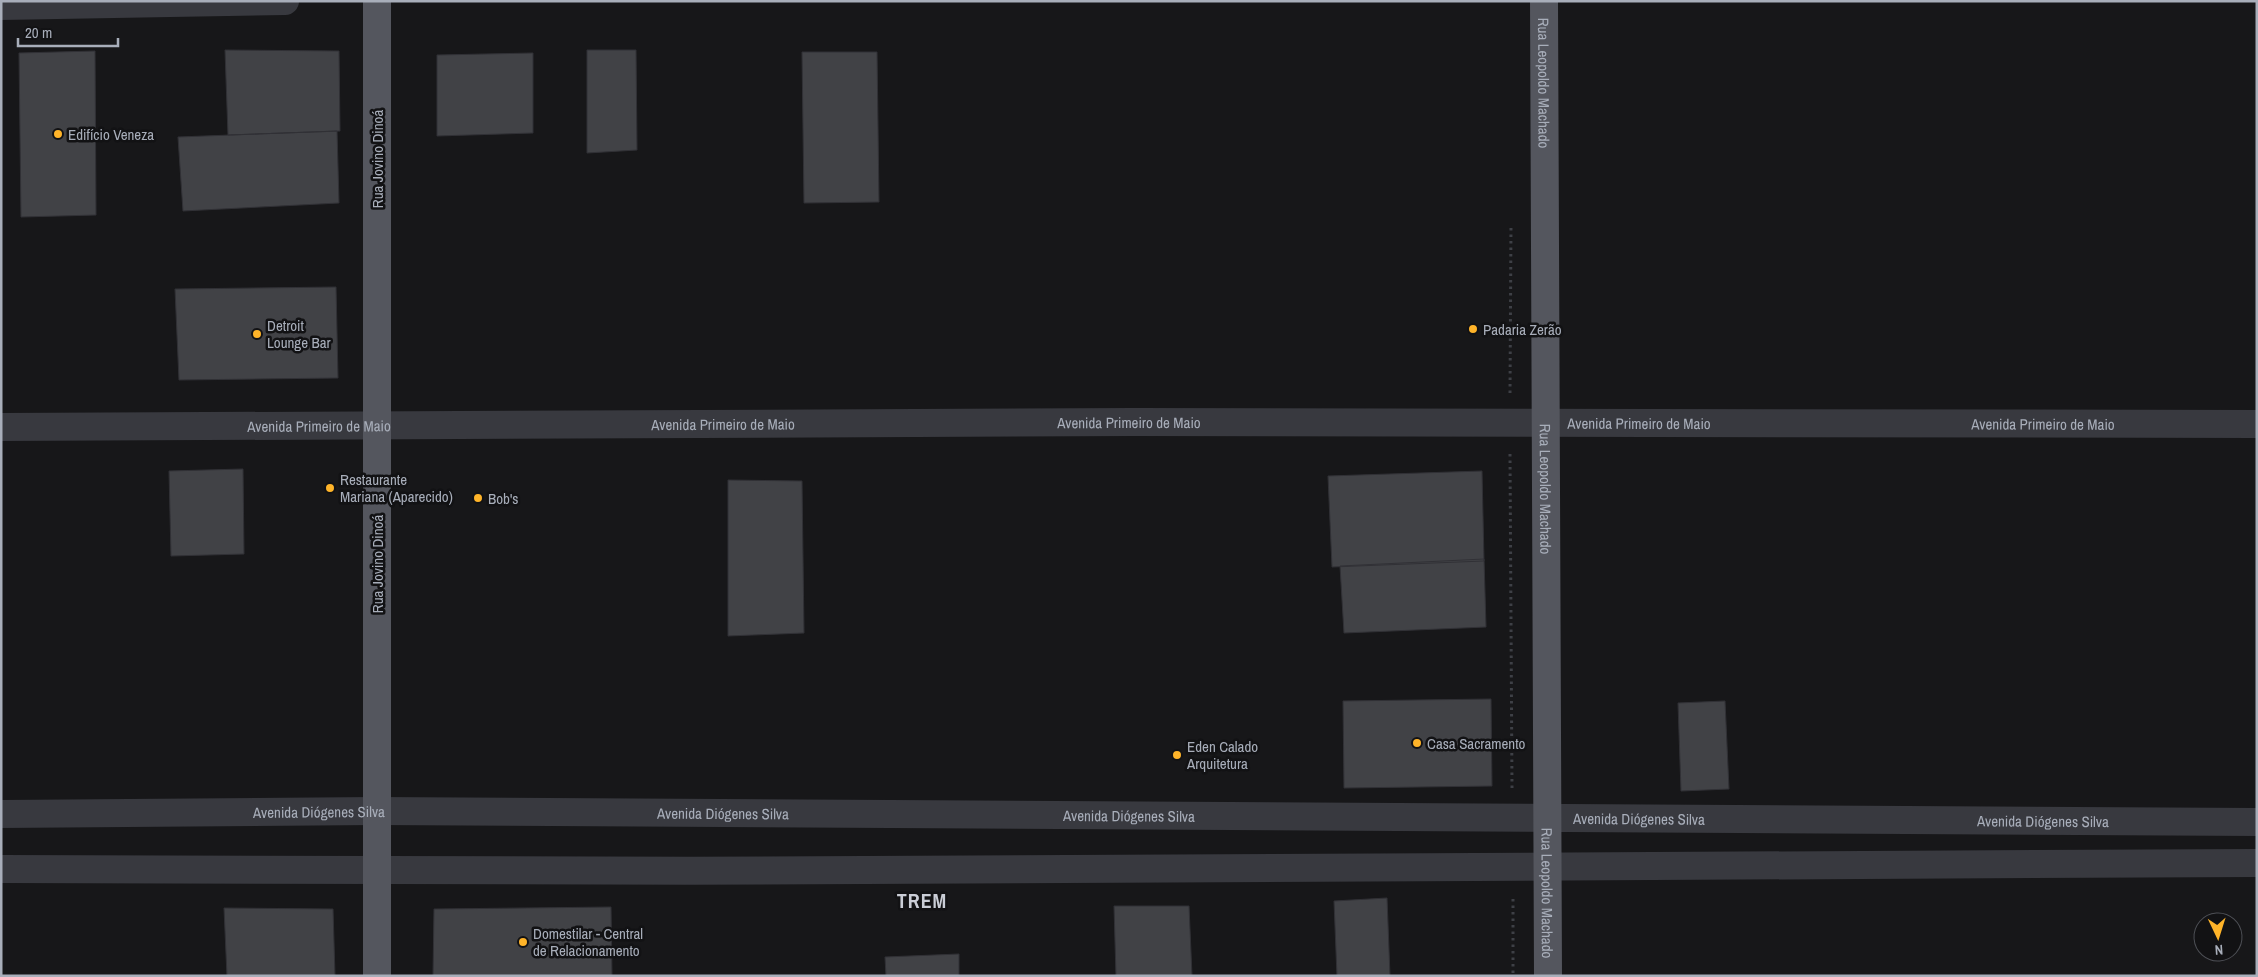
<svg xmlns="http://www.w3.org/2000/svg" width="2258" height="977" font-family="'Archivo Narrow',sans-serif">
<rect width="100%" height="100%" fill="#171719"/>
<path fill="#414246" stroke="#313136" d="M225,50l114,1 1,80 -112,4z
M587,50h49l1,100 -50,3z
M95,51l1,164 -75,2 -2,-164z
M802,52h75l2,150 -75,1z
M533,53v80l-96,3v-81z
M337,131l2,72 -156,8 -5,-74z
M336,287l2,91 -159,2 -4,-91z
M243,469l1,85 -73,2 -2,-85z
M1482,471l2,90 -152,6 -4,-91z
M728,480l74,1 2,152 -76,3z
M1484,559l2,68 -142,6 -4,-67z
M1491,699l1,87 -148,2 -1,-87z
M1725,701l4,88 -48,2 -3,-88z
M1387,898l3,78h-53l-3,-75z
M1114,906h75l3,70h-76z
M611,907l1,69h-179l1,-67z
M224,908l109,1 2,67h-108z
M959,954v22h-73l-1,-19z"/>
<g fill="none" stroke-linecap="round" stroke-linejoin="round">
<path stroke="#3e4046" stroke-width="3" stroke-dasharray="2.5 4" stroke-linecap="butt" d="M1510,393l1,-169
M1510,454l2,334
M1513,899v77"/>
<g stroke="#38393f" stroke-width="28">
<path d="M1,6l284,-5"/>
<path id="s1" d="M1,427l1132,-5 1124,2"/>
<path id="s2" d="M1,814l375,-3 1881,11"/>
<path d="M1,869c752,4 1504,1 2256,-6"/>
</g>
<g stroke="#54565e" stroke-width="28">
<path id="s3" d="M1544,1l4,975"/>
<path d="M377,976v-975"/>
</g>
</g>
<g fill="#ffb429" stroke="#121214" stroke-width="2">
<circle cx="58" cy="134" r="5"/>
<circle cx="1473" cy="329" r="5"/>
<circle cx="257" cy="334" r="5"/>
<circle cx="330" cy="488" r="5"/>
<circle cx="478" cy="498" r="5"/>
<circle cx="1417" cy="743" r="5"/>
<circle cx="1177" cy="755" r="5"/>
<circle cx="523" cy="942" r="5"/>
</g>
<g text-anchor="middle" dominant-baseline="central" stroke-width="5" stroke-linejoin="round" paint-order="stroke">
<g font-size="15" fill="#a8aeba" stroke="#121214">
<text stroke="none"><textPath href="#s3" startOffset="82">Rua Leopoldo Machado</textPath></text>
<text transform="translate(377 159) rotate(-90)">Rua Jovino Dinoá</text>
<text stroke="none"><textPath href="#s1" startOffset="1128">Avenida Primeiro de Maio</textPath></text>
<text stroke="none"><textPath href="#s1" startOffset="1638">Avenida Primeiro de Maio</textPath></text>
<text stroke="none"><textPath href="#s1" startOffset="2042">Avenida Primeiro de Maio</textPath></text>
<text stroke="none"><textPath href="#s1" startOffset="722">Avenida Primeiro de Maio</textPath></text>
<text stroke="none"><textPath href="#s1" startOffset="318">Avenida Primeiro de Maio</textPath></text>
<text stroke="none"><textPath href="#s3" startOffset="488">Rua Leopoldo Machado</textPath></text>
<text transform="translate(377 564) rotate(-90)">Rua Jovino Dinoá</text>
<text stroke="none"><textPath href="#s2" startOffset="318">Avenida Diógenes Silva</textPath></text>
<text stroke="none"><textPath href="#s2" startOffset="722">Avenida Diógenes Silva</textPath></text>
<text stroke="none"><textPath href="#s2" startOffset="1128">Avenida Diógenes Silva</textPath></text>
<text stroke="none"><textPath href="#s2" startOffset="1638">Avenida Diógenes Silva</textPath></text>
<text stroke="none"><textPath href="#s2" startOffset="2042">Avenida Diógenes Silva</textPath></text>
<text stroke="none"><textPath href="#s3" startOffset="892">Rua Leopoldo Machado</textPath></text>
</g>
<g font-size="15" fill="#a8aeba" stroke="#121214" text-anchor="start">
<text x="68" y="134">Edifício Veneza</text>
<text x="267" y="325">Detroit<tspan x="267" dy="17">Lounge Bar</tspan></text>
<text x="1483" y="329">Padaria Zerão</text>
<text x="340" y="479">Restaurante<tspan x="340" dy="17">Mariana (Aparecido)</tspan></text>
<text x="488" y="498">Bob's</text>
<text x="1427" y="743">Casa Sacramento</text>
<text x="1187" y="746">Eden Calado<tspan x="1187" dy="17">Arquitetura</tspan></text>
<text x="533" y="933">Domestilar - Central<tspan x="533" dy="17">de Relacionamento</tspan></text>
</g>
<g font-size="20" font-weight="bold" letter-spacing="1" fill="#cacdd6" stroke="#121214">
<text x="922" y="900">TREM</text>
</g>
</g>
<rect width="2258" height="977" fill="none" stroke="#a8aeba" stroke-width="5"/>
<g transform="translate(2218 937) rotate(176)"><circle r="24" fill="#121214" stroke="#4e5056"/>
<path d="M0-4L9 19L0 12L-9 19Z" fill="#ffb429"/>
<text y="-8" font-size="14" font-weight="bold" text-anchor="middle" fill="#a8aeba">N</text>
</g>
<path d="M18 38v8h100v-8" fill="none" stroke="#a8aeba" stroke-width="2.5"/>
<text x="25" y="38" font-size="15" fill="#a8aeba" stroke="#121214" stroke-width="4" paint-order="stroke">20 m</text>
</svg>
